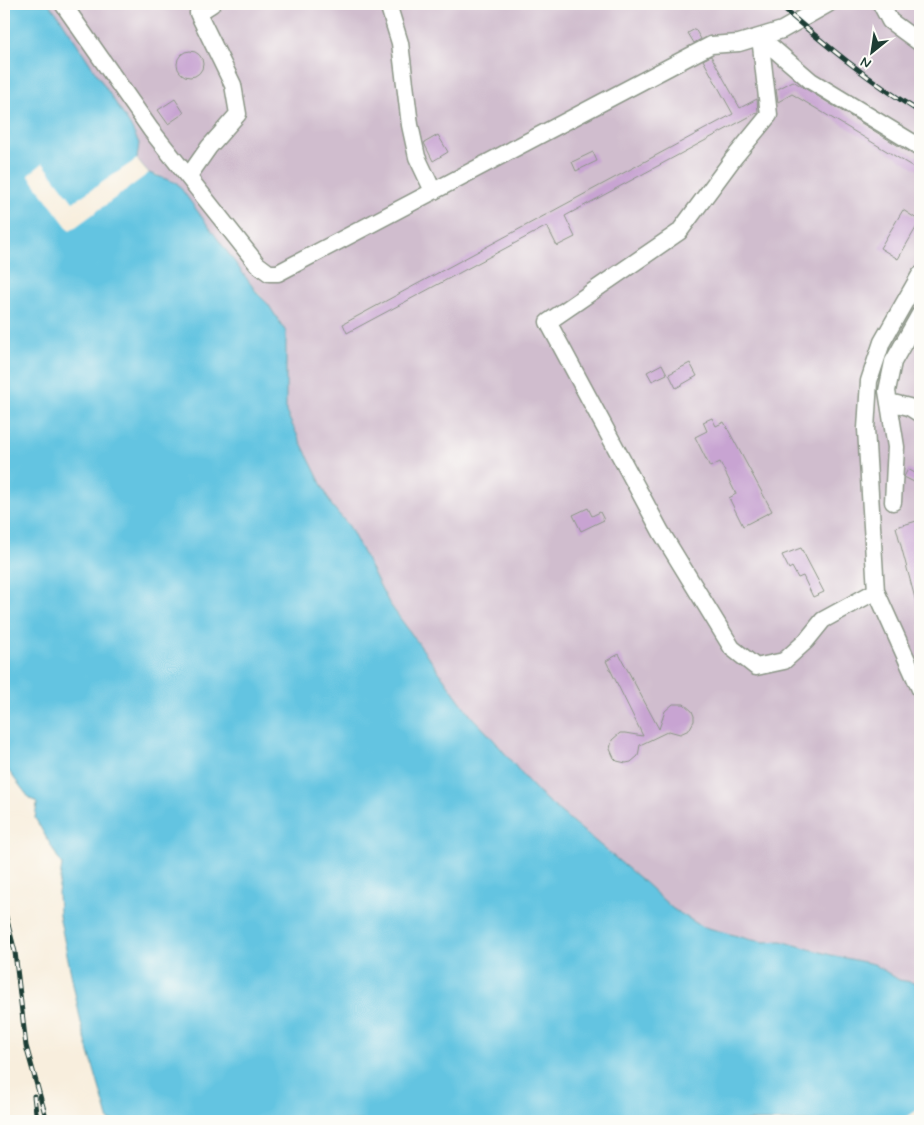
<svg xmlns="http://www.w3.org/2000/svg" width="924" height="1125" font-family="Mynerve,sans-serif">
<rect width="100%" height="100%" fill="#fdfcf7"/>
<filter id="ink" filterUnits="userSpaceOnUse"><feTurbulence type="fractalNoise" baseFrequency=".02" numOctaves="2"/><feDisplacementMap in="SourceGraphic" scale="10" xChannelSelector="R" yChannelSelector="G"/><feConvolveMatrix kernelMatrix="1 2 1 2 8 2 1 2 1" color-interpolation-filters="sRGB"/></filter>
<filter id="wash" filterUnits="userSpaceOnUse"><feTurbulence type="fractalNoise" baseFrequency=".0096" numOctaves="4" result="noise"/><feDisplacementMap in="SourceGraphic" scale="20" xChannelSelector="R" yChannelSelector="G"/><feGaussianBlur stdDeviation="1.12" result="paint"/><feColorMatrix in="noise" values="0 0 0 0 0 0 0 0 0 0 0 0 0 0 0 0 0 1.4 0 .05"/><feComposite in="paint" operator="in"/></filter>
<g filter="url(#wash)">
<rect width="100%" height="100%" fill="#f8eedd"/>
<path fill="#d0bdce" d="M49,4h871v981l-9,-3 -12,-2 -25,-16 -43,-9 -50,-14 -16,1 -13,-2 -51,-14 -28,-17 -29,-27 -100,-84 -18,-19 -33,-40 -22,-23 -34,-47 -48,-67 -40,-76 -17,-20 -46,-94v-80l-18,-28 -110,-129 -9,-2 -12,-14 2,-16 -9,-17z"/>
<path fill="#63c4e1" stroke="#41808a" d="M4,4h45l10,12 71,109 9,18 -2,16 12,14 28,10 81,111 10,10 18,28v80l46,94 17,20 40,77 48,66 34,47 22,23 33,40 18,19 100,84 29,27 28,17 51,14 13,2 16,-1 50,14 43,9 25,16 12,2 9,3v136h-811l-27,-93 -23,-113 -1,-22 4,-28 -27,-47 2,-14 -2,-3 -5,-2 -26,-34z"/>
<path fill="#f8eedd" d="M137,159l12,14 -79,58 -42,-56 15,-12 30,39z
M920,1108v13h-19z"/>
<g id="blocks">
<path fill="#c8a4d2" d="M695,29l6,10 -7,4 -6,-10z
M177 64a13 13 0 1 1 26 0a13 13 0 1 1-26 0Z
M711,56l29,52 17,-9 1,13 -193,104 10,21 -18,9 -10,-20 -200,107 -4,-9 390,-210 -30,-54z
M793,81l122,75 5,1v14l-128,-77 -14,8 -2,-12z
M175,99l9,14 -16,11 -10,-14z
M438,135l10,17 -15,9 -9,-18z
M593,152l4,9 -21,10 -4,-9z
M903,210l17,11 -22,38 -18,-11z
M690,363l7,13 -21,12 -7,-14z
M662,364l5,10 -15,7 -5,-9z
M712,418l4,8 8,-4 48,89 -29,15 -14,-28 7,-4 -16,-32 -10,5 -15,-30 12,-6 -4,-9z
M908,469l12,7v9l-16,-8z
M588,508l4,8 8,-4 4,8 -23,11 -8,-16z
M920,520v85l-3,1 -21,-79z
M801,548l23,44 -11,5 -10,-21 -5,2 -6,-11 -3,2 -7,-14z
M619,654l40,75 6,-18 8,-7h11l8,7 2,5v5l-5,9 -9,4 -11,-3 -29,14 -2,11 -7,6 -5,1 -9,-2 -3,-3 -4,-9 2,-9 8,-7h5l18,3 -37,-75z"/>
</g>
</g>
<g filter="url(#ink)">
<use href="#blocks" fill-opacity="0" stroke="#8c9688" stroke-width="1"/>
<g fill="none" stroke-linecap="round" stroke-linejoin="round">
<defs>
<path id="minor" d="M63,4l88,126 106,134 12,9h9l433,-228 28,-2 43,-13 46,-26
M388,4l12,39 10,82 7,32 16,34
M881,4l9,17 30,22
M760,37l9,78 -36,44 -54,73 -131,90 113,210 71,116 24,19 28,-6 22,-20 17,-21 53,-29 -10,-162 3,-48 13,-39 38,-67
M760,37l51,44 109,66
M188,177l21,-30 29,-33 -5,-29 -35,-72 14,-9
M889,402l20,5 11,7
M893,502l3,-55 -9,-56 6,-29 27,-48
M876,591l44,98"/>
</defs>
<use href="#minor" stroke="#8c9688" stroke-width="19"/>
<use href="#minor" stroke="#fff" stroke-width="16"/>
<defs>
<path id="rail" d="M778,4c45,39 91,77 142,108
M4,909l11,43 11,94 21,75
M34,1096l3,25"/>
</defs>
<use href="#rail" stroke="#1f3d34" stroke-width="5"/>
<use href="#rail" stroke="#fdfcf7" stroke-width="3" stroke-dasharray="9" stroke-linecap="butt"/>
</g>
</g>
<rect width="924" height="1125" fill="none" stroke="#fdfcf7" stroke-width="20"/>
<g transform="translate(872 52) rotate(210)" stroke="#fdfcf7" stroke-width="4" paint-order="stroke">
<path d="M0-4L9 19L0 12L-9 19Z" fill="#1f3d34"/>
<text y="-8" font-size="14" font-weight="bold" text-anchor="middle" fill="#1f3d34">N</text>
</g>
</svg>
